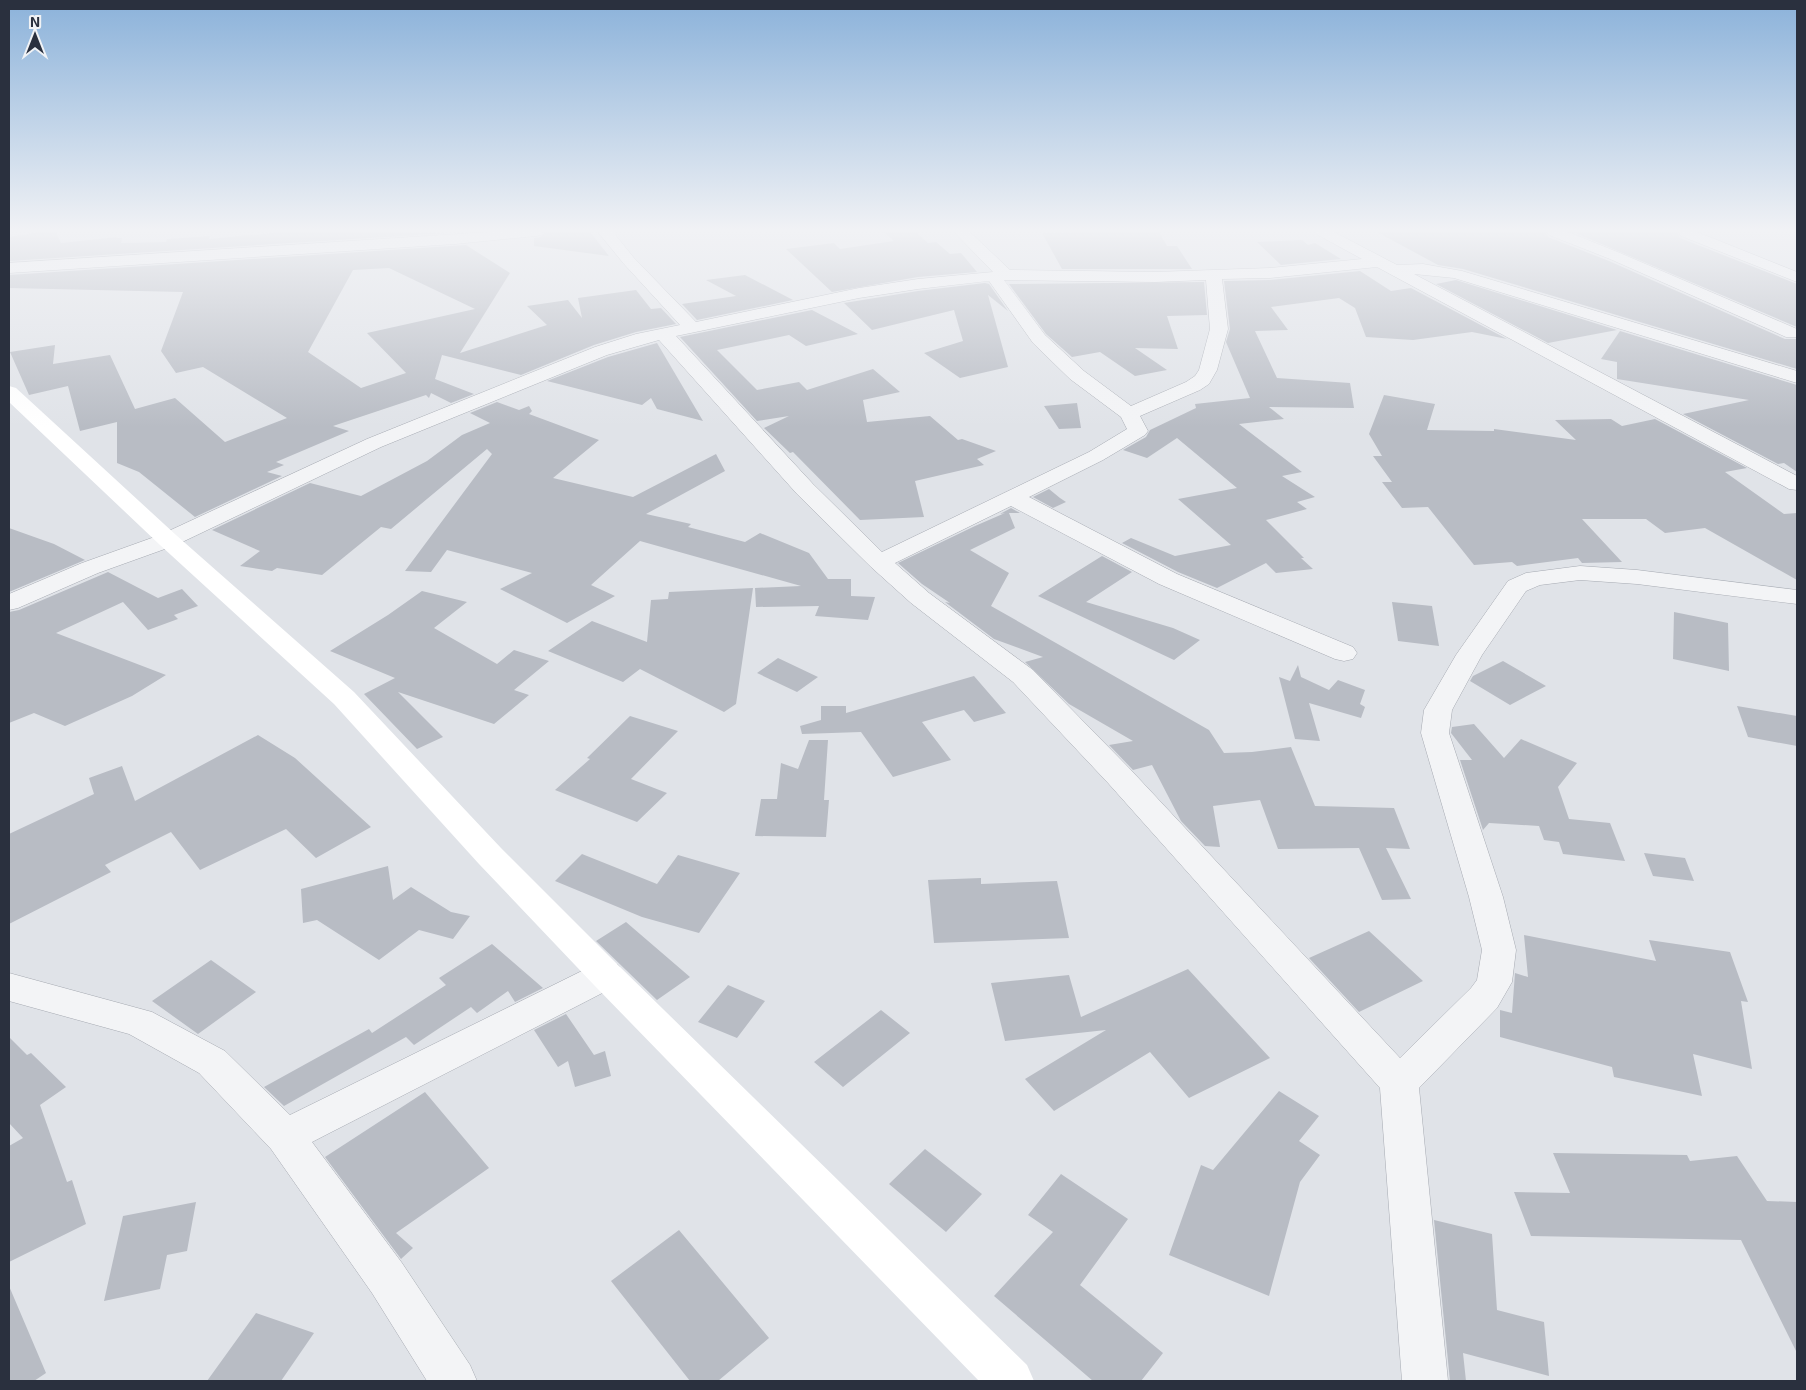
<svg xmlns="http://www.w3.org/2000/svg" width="1806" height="1390" font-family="'Exo 2',sans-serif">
<rect width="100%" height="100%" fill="#e0e3e8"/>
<path fill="#b8bcc4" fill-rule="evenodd" d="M41,232h15l5,11 56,-6 -1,1h6l-1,5 45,-1 1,-3 43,-3 -1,3 75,-7 164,1 -439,28v-24z
M545,232h45l19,24 -75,-10v-8l7,-1z
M884,232h32l12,11 8,-1 14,12 11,-1 16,19 -59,5 -86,15 -46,-43 48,-6 6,6 54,-8z
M1159,232l8,14h10l15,23h-130l-20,-36z
M1377,232h168l3,5 61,24 176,78h12v30l-334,-100 -25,-4z
M1573,232h104l3,6 117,46v43z
M1302,240l6,5 7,-2 26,16 -60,6 -24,-23z
M466,245l44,28 -50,80 87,-28 -20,-19 41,-6 14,18 -4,-20 58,-8 15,19 10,-1 15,16 -40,8 -42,13 -73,30 -79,-20 -7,24 39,15 -23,9 -20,-10 -2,5 -3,-3 -93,31 16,5 -73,31 8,3 -17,7 15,4 -87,41 -56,-45 -22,-9v-41l-37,9 -12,-45 -39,9 -19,-43 45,-7 -2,19 57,-9 25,54 40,-11 50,44 62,-24 -84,-51 -27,6 -15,-22 22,-59 -174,-4v-13zM389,268l86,41 -108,24 39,40 -45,15 -53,-36 45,-82z
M1360,271l31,20 20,-3 96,51 -35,-7 -59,8 -47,-3 -11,-29 -16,-10 -68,9 17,23 -33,1 22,47 73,5 4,25 -85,-1 15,12 -45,5 63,48 -20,4 33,21 -18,5 10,7 -41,11 38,38h-3l12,11 -37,4 -10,-10 -49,25 -39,-16 -56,-29 9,-5 44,18 56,-11 -53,-46 59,-11 -60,-50 -30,20 -24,-8 23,-13 4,-7 46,-22 -1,-4 55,-6 -24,-56 4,-13 -6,-48 46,-1z
M745,275l48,25 -96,20 -15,-16 54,-8 -30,-16z
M1456,280l161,50 -69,13 -112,-59z
M1204,282l3,33 -40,1 11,33 -43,-1 32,22 -32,6 -35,-24 -28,5 -26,-23 -37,-50z
M985,283l4,1 19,27 -20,-16 20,72 -48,11 -36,-25 39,-12 -9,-31 -82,20 -28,-27 74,-12z
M812,310l46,24 -52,12 -17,-11 -72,15 40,40 42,-8 8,8 66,-21 27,23 -37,8 4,22 63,-6 28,24 4,-1 34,12 -19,8 7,6 -69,16 9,36 -64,3 -67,-68 -3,1 -26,-25 25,-12 -32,5 -77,-84z
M1620,331l177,54v87l-13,-9 -6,1 -95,-50 66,-14 -132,-21v-17l-16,-3z
M657,343l46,78 -46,-12 -6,-11 -9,7 -95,-24 61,-24z
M1384,395l51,9 -8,26 67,1v-2l82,11 -21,-20 56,-1 11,7 33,-7 92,49 -22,4 59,42 13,-1v67l-92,-52 -40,5 -19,-14h-64l40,43 -40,1 -4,-5 -61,8 -5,-4 -38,3 -46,-58 -26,1 -20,-26h10l-19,-26h9l-13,-22z
M497,402l22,8 10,-4 3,5 -3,3 70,26 -46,38 80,19 83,-43 9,17 -79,43 45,10 -3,3 57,15 15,-9 49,20 19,26h23v17l24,1 -7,23 -53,-4 4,-10 -63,1 -1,-19 46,-2 -161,-45 -49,44 24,11 -48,27 -67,-34 32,-16 -85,-23 -16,22 -26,-1 87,-117 -5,-5 -96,80 -10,-2 -59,48 -45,-7 -5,3 -32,-5 20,-15 -48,-21 98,-47 51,13 66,-35 35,-26 28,-12 -20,-10z
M1077,403l4,25 -22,1 -15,-23z
M1049,489l11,9 6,4 -13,6 -20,-11z
M1011,508l9,5h-11l6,15 -45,22 39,23 -18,33 218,124 15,23 28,-1 39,-5 24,59 79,2 16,41 -24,-1 25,51 -29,1 -23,-52 -81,1 -18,-49 -47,6 7,41 -15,-1 -24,-25 -29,-56 -19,5 -24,-25 24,-4 -64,-37 -44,-42 18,-5 -49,-18 -49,-37 5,1 -28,-19 -24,-21 77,-37 30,-13 -5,1z
M9,528l45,16 31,16 -76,32z
M1102,556l30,16 -46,30 87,26 27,12 -26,20 -136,-64z
M108,572l50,26 24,-9 16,17 -24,9 4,4 -30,11 -25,-28 -67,31 110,42 -34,21 -67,30 -31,-13 -25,10v-111l10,-2z
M753,588l-17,116 -12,8 -84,-43 -17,13 -75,-31 44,-30 55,21 4,-42 17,-1 1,-7z
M422,591l45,11 -33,26 63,36 17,-14 35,11 -35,29 15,5 -35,29 -96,-32 45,45 -26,12 -53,-55 31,-16 -65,-27 58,-36z
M1392,602l40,4 7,40 -41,-5z
M1674,612l54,11 1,48 -56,-12z
M778,658l40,19 -21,15 -40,-19z
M1503,661l43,25 -36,19 -40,-24 3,-5z
M1298,665l3,12 28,13 9,-10 27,10 -5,14 5,3 -4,11 -52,-15 11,38 -25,-2 -16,-62 11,4z
M974,676l32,37 -32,9 -10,-12 -42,12 29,38 -58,17 -32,-45 -59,2 -2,-8 21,-6v-14h25v7z
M1737,706l60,10v30l-49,-9z
M630,716l48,15 -47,48 36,14 -30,29 -82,-32 35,-31 -3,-1z
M1474,724l30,34 17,-19 56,24 -19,24 11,32 41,4 15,38 -62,-7 -4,-12 -15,-2 -5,-14 -50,-3 -6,7 -23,-70h12l-21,-27 1,-6z
M258,735l37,23 76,69 -55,31 -30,-29 -86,41 -29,-38 -66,33 6,7 -102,52v-90l85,-40 -5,-16 33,-12 13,35z
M809,740h19l-4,60h5l-3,37 -71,-1 6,-37h16l4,-36 17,6z
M1644,853l41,5 9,23 -41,-5z
M582,854l75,30 21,-29 62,18 -41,60 -57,-16 -87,-36z
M388,866l5,34 18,-13 40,25 19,4 -17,23 -34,-9 -40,30 -62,-40 -14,3 -2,-34z
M981,878v6l76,-3 12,57 -135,5 -6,-63z
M626,922l64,55 -33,23 -61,-59z
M1369,931l54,50 -64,31 -50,-54z
M1524,935l132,26 -7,-21 81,12 18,50 -7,-1 11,68 -59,-15 9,42 -88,-19 -2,-10 -112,-30v-27l12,3 3,-40 13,4z
M492,944l51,44 -28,14 -7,-11 -31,22 -6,-6 -57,38 -8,-8 -122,69 -20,-19 105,-58 3,4 74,-48 -7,-7z
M211,960l45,32 -58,42 -46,-33z
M1188,969l82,89 -81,40 -39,-46 -96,59 -29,-32 81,-49 -101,11 -14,-58 78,-8 12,42z
M728,985l37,16 -28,37 -39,-16z
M881,1010l29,23 -67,54 -29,-25z
M566,1014l28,41 11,-4 6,25 -36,11 -7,-26 -10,6 -24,-37z
M9,1037l18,18 4,-2 35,34 -26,18 27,77 5,-2 14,44 -77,38v-116l14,-8 -14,-15z
M1279,1091l40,25 -20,25 21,14 -20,27 -31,114 -100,-41 32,-90 12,5z
M425,1092l64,76 -93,65 17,15 -12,11 -76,-102z
M925,1149l57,45 -36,38 -57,-48z
M1553,1153l134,2 3,6 47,-5 30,45 30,1v151l-56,-113 -210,-4 -17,-44 56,1z
M1061,1174l67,45 -48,66 83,68 -22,28h-48l-99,-85 59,-64 -25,-17z
M196,1202l-9,49 -20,4 -7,34 -56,12 19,-85z
M1434,1220l58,14 5,76 47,12 5,54 -86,-23 3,28h-16z
M679,1230l90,108 -51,43h-28l-79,-100z
M9,1286l37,87 -12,8h-25z
M256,1313l58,20 -33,48h-74z"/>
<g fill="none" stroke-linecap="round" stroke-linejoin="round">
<defs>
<path id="street" d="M490,232h53l-2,3 -5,1 -81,8 -446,29v-10z
M598,232h15l21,26 62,64 163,-34 59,-9 75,-7 -39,-40h16l40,38 145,2 115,-4 92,-9 -44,-24 -2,-3h18l63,33 26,-1 39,7 335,100v12l-343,-105 -40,-4 383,202v14l-8,-1 -412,-222 -107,11 -48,1 6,50 -11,41 -8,14 -9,6 -60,26 8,15 -3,4 -42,25 -74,37 148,77 176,73 4,6 -4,6 -9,2 -9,-2 -176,-75 -148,-78 -116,57 34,30 104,77 97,99 270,289 71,-70 6,-8 5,-30 -13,-53 -48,-164 3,-23 32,-55 52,-74 18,-8 54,-7 57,4 160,20v14l-160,-20 -57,-4 -40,5 -14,6 -44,64 -30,55 -3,23 54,164 13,53 -4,32 -15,26 -78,80 29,293h-46l-22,-293 -272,-305 -95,-101 -102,-79 -40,-36 -74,-73 -138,-154 -52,15 -226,92 -205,98 -78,28 -80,35 -9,2v-16l73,-31 78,-28 207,-96 228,-92 41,-13 44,-9 -56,-61zM1004,280l151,2 51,-2 4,49 -11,41 -4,6 -9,6 -55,24 -47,-35 -39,-36zM989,281l44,62 37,36 51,38 6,12 -38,23 -207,100 -69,-68 -137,-148 183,-38 59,-9z
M1547,232h21l52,21 177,76v8h-11l-176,-78 -61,-24z
M1679,232h18l100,40v10l-116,-46z
M606,961l12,4 6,10 -6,10 -306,157 90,121 68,102 7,16h-50l-55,-88 -101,-144 -72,-76 -70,-39 -120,-33v-28l143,39 73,39 65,64 304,-150z"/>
</defs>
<use href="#street" stroke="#a6aab2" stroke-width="1"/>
<use href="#street" fill="#f3f4f6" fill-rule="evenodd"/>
<path fill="#fff" fill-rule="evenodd" d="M9,386l7,2 160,147 178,157 147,156 117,117 409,400 7,16h-55l-385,-396 -115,-121 -145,-160 -174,-159 -151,-143z"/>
</g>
<linearGradient id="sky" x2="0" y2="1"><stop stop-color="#8bb2da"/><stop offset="0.54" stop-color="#f1f2f5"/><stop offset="1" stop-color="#f1f2f5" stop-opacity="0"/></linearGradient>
<rect width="1806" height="427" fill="url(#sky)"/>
<rect width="1806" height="1390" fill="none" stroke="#2a303e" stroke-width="20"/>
<g transform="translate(35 35)" stroke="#f0f2f5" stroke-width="4" paint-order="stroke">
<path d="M0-4L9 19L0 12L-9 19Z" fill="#2a303e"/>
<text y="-8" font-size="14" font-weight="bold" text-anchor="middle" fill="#2a303e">N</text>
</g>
</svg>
